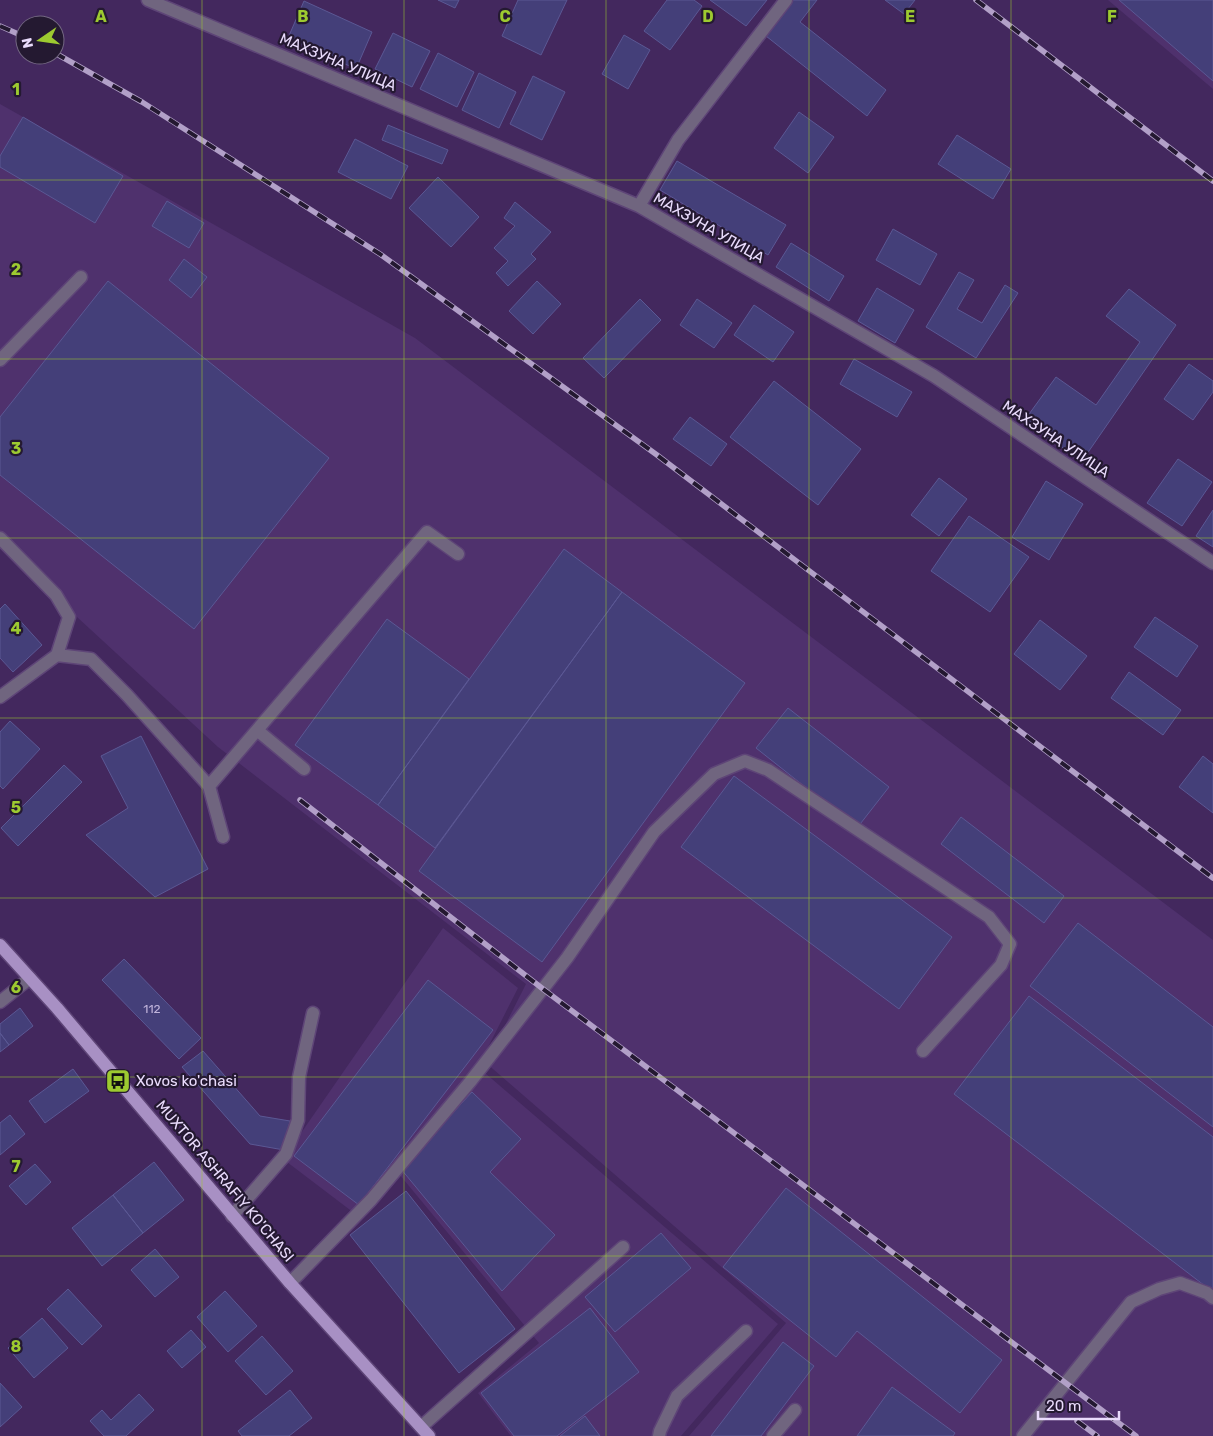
<svg xmlns="http://www.w3.org/2000/svg" width="1213" height="1436" font-family="Rubik,sans-serif">
<rect width="100%" height="100%" fill="#43285e"/>
<path fill="#4f316d" d="M1108,0h105v89z
M0,104l415,234 798,602v496h-524l97,-113 -300,-260 40,-79 -308,-237 -218,-201z
M443,928l75,60 -40,79 300,257 -97,112h-170l-33,-43 61,-50 -140,-169 -41,42 -75,-57z"/>
<path fill="#443f79" stroke="#5b5894" d="M438,0h21l-4,8z
M518,0h49l-26,55 -39,-19z
M667,0h27l8,6 -32,44 -26,-19z
M710,0h57l-21,26z
M793,0h24l-17,22 86,68 -19,26 -101,-80z
M885,0h30l-11,14z
M1119,0h94v81z
M304,1l68,31 -16,37 -68,-31z
M393,33l37,18 -18,36 -37,-18z
M624,35l26,15 -22,39 -26,-15z
M438,53l36,19 -17,35 -37,-18z
M479,73l37,19 -17,36 -37,-18z
M533,76l32,16 -23,48 -32,-16z
M799,112l35,25 -26,36 -34,-25z
M23,117l100,59 -28,47 -95,-56v-11z
M388,125l60,25 -6,14 -60,-24z
M957,135l54,34 -18,30 -55,-35z
M355,139l53,27 -17,33 -53,-27z
M677,161l109,64 -18,30 -108,-65z
M438,177l41,40 -28,30 -42,-39z
M167,201l37,22 -15,25 -37,-22z
M515,202l36,30 -20,22 5,5 -28,27 -12,-13 12,-12 -14,-13 21,-22 -11,-8z
M893,229l44,25 -17,31 -44,-25z
M791,243l53,33 -15,25 -53,-34z
M184,259l23,18 -16,21 -22,-18z
M959,272l15,8 -17,29 25,14 23,-38 13,8 -42,65 -50,-31z
M108,281l221,177 -135,171 -194,-154v-58z
M537,281l24,23 -28,30 -24,-23z
M877,288l37,22 -19,33 -37,-22z
M1129,289l47,36 -94,136 -58,-40 32,-44 40,28 44,-63 -34,-26z
M640,299l21,21 -57,58 -21,-20z
M697,299l35,24 -18,25 -34,-23z
M754,305l40,27 -21,30 -39,-27z
M854,359l58,33 -15,25 -57,-33z
M1189,364l24,17v11l-20,28 -29,-21z
M774,381l87,68 -43,56 -88,-68z
M690,417l37,27 -16,22 -38,-27z
M1178,459l34,23 -30,44 -35,-23z
M939,478l28,21 -28,37 -28,-21z
M1046,481l37,23 -34,56 -37,-23z
M1213,510v37l-17,-11z
M969,516l60,41 -39,55 -59,-41z
M564,549l58,43 -187,256 -57,-43z
M622,592l123,91 -203,279 -123,-91z
M5,604l37,41 -29,27 -13,-14v-49z
M1155,617l43,29 -21,31 -43,-30z
M387,619l82,60 -91,126 -83,-60z
M1040,620l47,36 -27,34 -46,-36z
M1129,672l52,38 -18,25 -52,-37z
M788,708l101,79 -32,41 -101,-80z
M10,721l30,28 -37,40 -3,-3v-54z
M141,736l67,133 -53,28 -69,-62 42,-27 -27,-52z
M1203,756l10,8v49l-34,-26z
M64,765l18,17 -64,64 -17,-18z
M734,776l218,161 -53,72 -218,-162z
M961,817l103,79 -20,27 -103,-79z
M1078,923l135,104v100l-183,-141z
M124,959l77,79 -22,21 -77,-79z
M428,980l65,50 -134,175 -65,-49z
M1029,996l184,141v155l-259,-198z
M20,1008l13,18 -24,19 -9,-12v-9z
M0,1033l9,12 -9,7z
M203,1051l57,65 30,5 -6,29 -34,-6 -68,-77z
M73,1069l16,22 -44,32 -16,-22z
M472,1092l49,47 -31,33 65,63 -53,56 -101,-122z
M10,1115l15,19 -25,21v-32z
M154,1162l30,38 -41,33 -30,-38z
M35,1164l16,18 -25,23 -17,-19z
M786,1188l216,172 -42,53 -103,-82 -21,26 -113,-90z
M406,1191l109,138 -56,44 -109,-138z
M113,1195l30,38 -41,33 -30,-38z
M661,1233l30,35 -76,64 -30,-35z
M155,1249l24,28 -24,20 -24,-27z
M68,1289l34,37 -20,19 -35,-36z
M225,1291l32,35 -29,26 -31,-35z
M590,1308l49,64 -82,64h-43l-33,-43z
M42,1318l26,30 -34,30 -26,-30z
M191,1330l15,17 -24,21 -15,-17z
M262,1336l31,35 -27,24 -31,-34z
M783,1342l31,24 -53,70h-50z
M0,1383l22,24 -22,20z
M892,1387l63,46 -2,3h-96z
M290,1390l22,28 -23,18h-47l-4,-5z
M139,1394l15,16 -28,26h-22l-14,-15 12,-11 9,10z
M585,1416l15,20h-40z"/>
<g fill="none" stroke-linecap="round" stroke-linejoin="round">
<defs>
<path id="minor" d="M148,0l491,206 295,170 279,187
M639,206l39,-66 108,-140
M0,360l81,-83
M0,538l56,57 13,22 -12,38
M0,697l57,-42 34,4 36,36 82,91 14,51
M257,730l47,39
M209,786l218,-254 31,22
M0,1002l30,-24
M232,1216l54,-62 12,-34 1,-43 14,-64
M290,1283l81,-83 99,-118 97,-124 87,-126 60,-58 31,-13 23,9 221,147 21,27 -9,21 -78,86
M421,1427l202,-180
M659,1436l1,-5 17,-35 69,-65
M773,1436l22,-26
M1023,1436l108,-134 28,-13 21,-6 27,10 6,5"/>
<path id="major" d="M0,945l57,63 233,275 139,153"/>
</defs>
<use href="#minor" stroke="#5e4577" stroke-width="15"/>
<use href="#major" stroke="#5e4577" stroke-width="15"/>
<use href="#minor" stroke="#70657f" stroke-width="12"/>
<use href="#major" stroke="#a890c4" stroke-width="12"/>
<defs>
<path id="rail" d="M976,0l237,181
M0,26l25,11
M55,53l87,49 238,152 277,201 556,423
M300,800l243,189 593,447
M1077,1421l20,15"/>
</defs>
<use href="#rail" stroke="#b2a0c8" stroke-width="5.5"/>
<use href="#rail" stroke="#241931" stroke-width="4" stroke-dasharray="11" stroke-linecap="butt"/>
</g>
<path fill="none" stroke="#9dca30" stroke-width="1" stroke-opacity="0.55" d="M202,0v1436M404,0v1436M606,0v1436M809,0v1436M1011,0v1436M0,180h1213M0,359h1213M0,538h1213M0,718h1213M0,898h1213M0,1077h1213M0,1256h1213"/>
<defs>
<symbol id="bus-square" viewBox="-11 -11 22 22"><rect x="-9" y="-9" width="18" height="18" rx="4" fill="#9dca30" stroke="#241931"/><path d="M-5-6H5V4H4V6H2V4H-2V6H-4V4H-5ZM-3.5-4V0h7V-4ZM-3.5 1.2v1.5H-2V1.2ZM2 1.2v1.5H3.5V1.2Z" fill="#111"/></symbol>
</defs>
<g fill-rule="evenodd">
<use href="#bus-square" x="104" y="1067" width="28" height="28"/>
</g>
<g text-anchor="middle" dominant-baseline="central" stroke-width="4.5" stroke-linejoin="round" paint-order="stroke">
<g font-size="12" fill="#c0b4db">
<text x="152" y="1009">112</text>
</g>
<g font-size="15" fill="#e9dbfc" stroke="#241931">
<text transform="translate(338 62) rotate(23)">МАХЗУНА УЛИЦА</text>
<text transform="translate(709 228) rotate(30)">МАХЗУНА УЛИЦА</text>
<text transform="translate(1056 439) rotate(34)">МАХЗУНА УЛИЦА</text>
<text transform="translate(225 1181) rotate(50)">MUXTOR ASHRAFIY KO'CHASI</text>
</g>
<g font-size="15" fill="#e9dbfc" stroke="#241931" text-anchor="start">
<text x="136" y="1081">Xovos ko'chasi</text>
</g>
</g>
<g font-size="16" text-anchor="middle" font-weight="bold" fill="#9dca30" stroke="#241931" stroke-width="4.5" stroke-linejoin="round" paint-order="stroke">
<text x="101" y="22">A</text>
<text x="303" y="22">B</text>
<text x="505" y="22">C</text>
<text x="708" y="22">D</text>
<text x="910" y="22">E</text>
<text x="1112" y="22">F</text>
<text x="16" y="95">1</text>
<text x="16" y="275">2</text>
<text x="16" y="454">3</text>
<text x="16" y="634">4</text>
<text x="16" y="813">5</text>
<text x="16" y="993">6</text>
<text x="16" y="1172">7</text>
<text x="16" y="1352">8</text>
</g>
<g transform="translate(40 40) rotate(257)"><circle r="24" fill="#241931" stroke="#736782"/>
<path d="M0-4L9 19L0 12L-9 19Z" fill="#9dca30"/>
<text y="-8" font-size="14" font-weight="bold" text-anchor="middle" fill="#e9dbfc">N</text>
</g>
<path d="M1038 1411v8h81v-8" fill="none" stroke="#e9dbfc" stroke-width="2.5"/>
<text x="1046" y="1411" font-size="15" fill="#e9dbfc" stroke="#241931" stroke-width="4" paint-order="stroke">20 m</text>
</svg>
